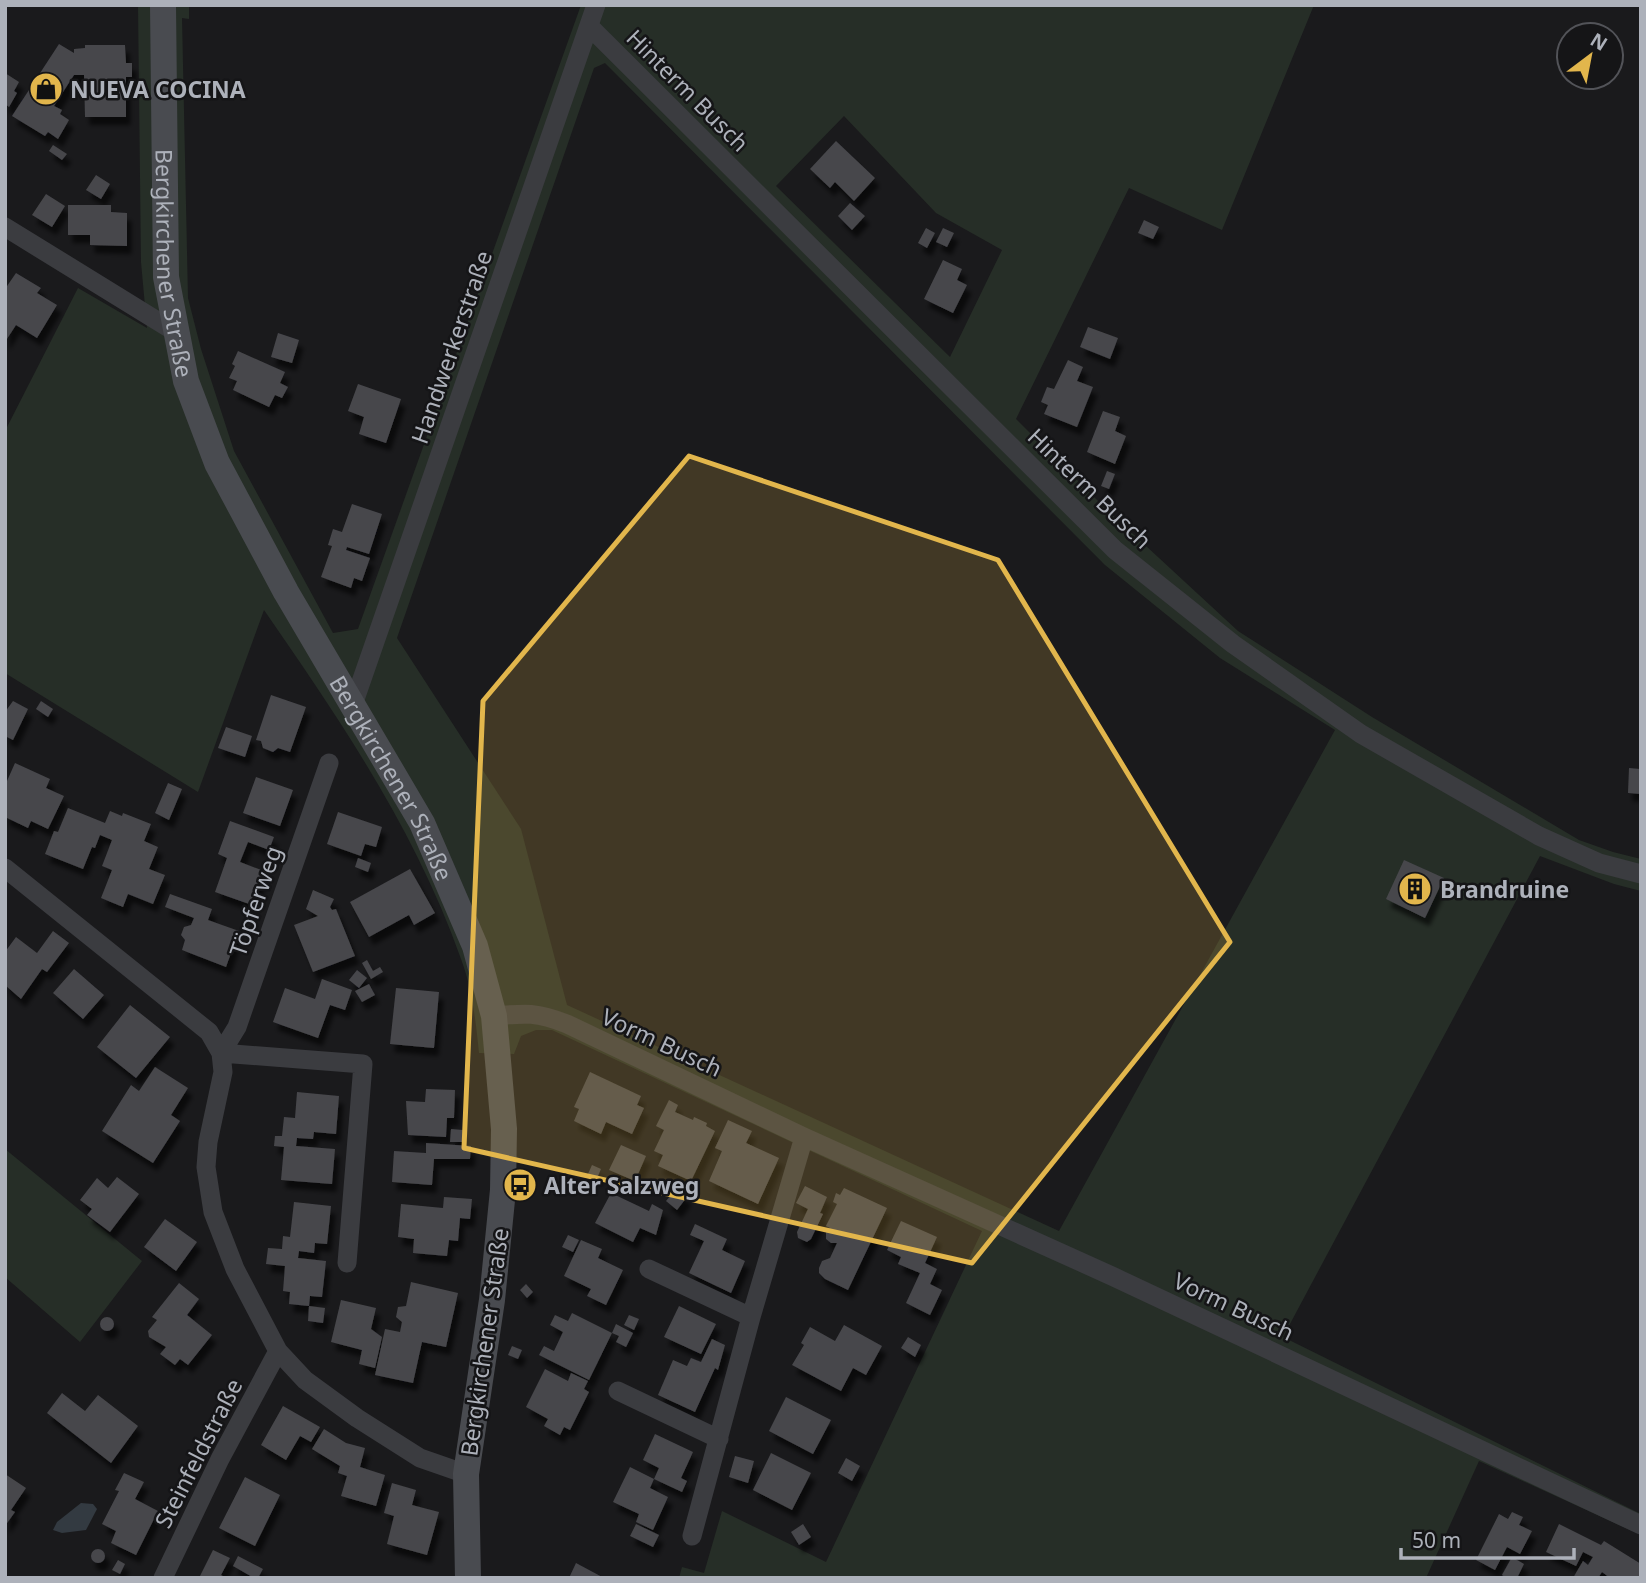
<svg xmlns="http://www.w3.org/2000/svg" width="1646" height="1583" font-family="'Noto Sans',sans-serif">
<defs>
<filter id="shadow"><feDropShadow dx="4.5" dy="8" stdDeviation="2" flood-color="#0009"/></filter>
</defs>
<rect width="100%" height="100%" fill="#1a1a1c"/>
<path fill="#262e27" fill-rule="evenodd" d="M138,5h51v14l-7,-1 6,280 13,51 33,102 99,182 25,-4 223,-624h733l-92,225 -93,-42 -113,231 90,90 132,122 134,86 207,123 34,12 28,7v32l-27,-7 -74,-28 -257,481 358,177v21l-162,-74 -53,117h-747l3,-11 22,6 18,-62 104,51 156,-331 -430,-201h-16l-15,6 -7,18 -35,-1c-3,-31 -7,-65 -18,-94 -45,-128 -121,-239 -197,-349l-66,182 -193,-119v-242l73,-143 69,40 -6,-66zM605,63l500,502 115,93 115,72 -276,501 -492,-226 -46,-176 -124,-191 197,-570zM844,116l92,97 66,37 -52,107 -174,-171z
M5,1149l137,112 -62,81 -75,-65z"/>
<path fill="#333a41" d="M81,1503l12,1 4,5 -11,21 -24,3 -9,-3 4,-8z"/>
<path fill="#47474b" filter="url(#shadow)" d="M59,44l15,9v-4l11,-1v-3h40l1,18h6v14h-6v40h-41l-1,-42h-10l-20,31 8,4 -2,4 9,6 -11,19 -10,-7 -3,4 -33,-20z
M5,73l14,9 -5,9 3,2 -8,14 -4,-3z
M836,141l39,37 -21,23 -19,-19 -5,6 -20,-19z
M53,145l14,9 -5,6 -13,-9z
M96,175l14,9 -9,15 -15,-9z
M46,194l19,12 -13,21 -20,-12z
M850,203l15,13 -13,14 -14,-14z
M68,205h43v7l16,1v33l-37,-1v-10h-22z
M1144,220l15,7 -6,12 -15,-6z
M926,228l9,5 -8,15 -9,-5z
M943,228l11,5 -7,14 -11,-5z
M943,260l19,9 -5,11 10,5 -14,28 -29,-14z
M16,273l25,15 -4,5 20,12 -20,33 -21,-13 -11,17v-53z
M1088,327l30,11 -8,21 -30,-12z
M278,333l21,7 -7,23 -21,-6z
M238,351l47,21 -5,11 8,4 -6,11 -7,-3 -6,12 -36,-17 4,-9 -8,-3 6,-12 -3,-2z
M1068,360l15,7 -6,14 16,6 -16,40 -33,-13 4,-9 -7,-3 6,-15 7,2z
M358,384l43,15 -15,44 -27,-9 5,-17 -16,-6z
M1103,411l17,6 -5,14 11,5 -11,28 -28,-12z
M1107,471l8,3 -6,15 -8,-3z
M352,504l30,10 -13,40 -22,-7 -1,3 24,8 -8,23 -8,-3 -3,10 -30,-11 11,-31 -4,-1 5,-16 9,3z
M271,695l35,12 -16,45 -12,-4 -5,4 -10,-4 -2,-7 -5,-1z
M13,701l15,8 -15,31 -8,-4v-24z
M41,701l12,8 -5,8 -12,-8z
M226,727l26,9 -7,21 -27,-9z
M15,763l35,16 -4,9 18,8 -16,33 -17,-8 -3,7 -23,-11v-37l2,1z
M1629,768l11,1 1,25 -13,-1z
M256,777l37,13 -13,36 -37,-13z
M168,783l14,6 -13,31 -14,-7z
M68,808l37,15 5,-12 12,5 1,-3 28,11 -7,17 14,6 -9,22 16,6 -12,29 -25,-10 -5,13 -22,-9 11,-28 -10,-4 10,-26 -12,-5 -5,13 -3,-1 -9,22 -38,-15 9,-23 4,1z
M338,812l44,15 -6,20 -11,-3 -4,12 -34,-12z
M230,821l44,16 -5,13 -21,-8 -8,20 24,9 -12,34 -37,-13 12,-34 -9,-4z
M358,858l13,5 -3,9 -13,-5z
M1404,860l40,18 -19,40 -39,-19z
M410,869l25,44 -21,12 -5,-10 -40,22 -19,-35z
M313,890l21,9 -4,8 2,3 4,-1 19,47 -42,16 -19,-47 24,-9 -12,-7z
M170,894l42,15 -4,11 31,11 -13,36 -44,-17 3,-10 -4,-5 3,-8 7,-2 3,-7 -29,-11z
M53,931l16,12 -22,29 -5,-3 -21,30 -16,-14v-33l11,-15 21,16z
M367,960l6,11 7,-4 3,5 -12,7 -9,-16z
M74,969l30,26 -21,24 -30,-26z
M357,970l10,8 -8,10 -10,-8z
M322,979l30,11 -7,20 -15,-5 -12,33 -45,-16 12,-34 30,11z
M369,984l6,11 -13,7 -7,-11z
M396,988l43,4 -5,56 -44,-4z
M130,1005l40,32 -34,41 -39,-31z
M155,1067l33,21 -17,27 9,6 -27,42 -51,-32 29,-46 8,6z
M590,1072l51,24 -4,9 7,3 -12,26 -26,-12 -5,12 -27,-13 5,-12 -5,-2z
M426,1089l29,1 -1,28h-7l-1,19 -38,-2 -2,-34 19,1z
M297,1092l42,4 -3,38 -22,-2 -1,7 -16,-1 -1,8 39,3 -3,35 -51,-4 3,-33 -10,-1 1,-10h7l2,-19 11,1z
M669,1100l9,5 -3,7 18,8 1,-3 13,6 -1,3 9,5 -24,50 -33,-15 5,-11 -9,-4 10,-21 -8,-4z
M728,1120l24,11 -6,12 33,15 -21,46 -49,-23 13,-30 -7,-3z
M451,1129l12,1 -1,12h-12z
M426,1143l45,3 -1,13h-36l-2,26 -40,-3 2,-31 32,2z
M621,1145l25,11 -11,25 -26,-11z
M592,1165l9,4 -4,9 -9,-4z
M117,1177l22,17 -29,38 -23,-17 5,-6 -12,-9 17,-22 11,10z
M805,1186l22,11 -7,16 3,1 -12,25 -4,3 -9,-4 -1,-6 11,-23 -12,-6z
M844,1188l43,20 -39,82 -23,-11 -6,-6v-5l3,-7 8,-3 7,-15h-6l-5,-4v-7l4,-4 -4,-2 11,-22 -4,-2 3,-9 4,2z
M676,1189l11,8 -10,13 -11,-9z
M611,1193l38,18 3,-7 11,6 -7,25 -16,-7 -7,14 -38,-19z
M444,1197l28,2 -2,20 -10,-1 -2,23 -9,-1 -2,16 -34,-3 1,-14 -16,-2 3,-33 42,4z
M294,1202l37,4 -4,38 -12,-1 -1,10 -15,-2 -1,7 28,3 -4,36 -12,-1 -1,10 16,2 -2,15 -15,-2 1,-15 -20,-2 1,-12 -7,-1 2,-25 -19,-2 2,-16 14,1 1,-13 7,1z
M165,1219l32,23 -21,29 -32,-24z
M901,1221l36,16 -12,26 12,6 -7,15 12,6 -12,25 -24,-12 14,-30 -22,-9 3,-7 -14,-7z
M695,1224l32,15 -5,11 23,11 -14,32 -42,-20 15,-32 -14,-6z
M568,1235l11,5 -6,12 -11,-5z
M581,1240l21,9 -4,9 25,12 -17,35 -19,-9 4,-7 -27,-13z
M411,1282l47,11 -12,54 -24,-5 -9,41 -38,-8 10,-46 15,3 2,-10 -6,-5 2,-10 8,-1z
M179,1283l20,16 -12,16 25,20 -24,30 -8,-6 -5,6 -15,-11 6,-7 -17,-10 -1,-6 9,-11 -5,-3z
M526,1284l7,8 -6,6 -7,-8z
M341,1300l35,8 -5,21 11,8 -7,31 -16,-4 3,-14 -31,-8z
M679,1306l37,18 -15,30 -37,-17z
M572,1313l40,20 -23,47 -50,-25 5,-9 10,5 9,-19 -13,-7 5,-10 13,6z
M629,1315l10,4 -5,11 -10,-5z
M100 1324a7 7 0 1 1 14 0a7 7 0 1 1-14 0Z
M616,1324l17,9 -7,14 -10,-5 3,-6 -7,-3z
M844,1325l38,21 -16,29 -13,-7 -12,23 -49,-26 12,-20 -3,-2 9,-16 25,14z
M908,1337l13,8 -6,12 -14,-9z
M712,1339l13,6 -7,25 -3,-2 -20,44 -37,-17 15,-35 14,6 4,-8 10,4z
M512,1346l10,4 -4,9 -10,-4z
M545,1369l23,12 3,-8 17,8 -4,8 5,3 -19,38 -6,-3 -4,8 -16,-9 4,-7 -22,-12z
M62,1393l23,18 13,-16 40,31 -27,37 -64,-50z
M786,1397l45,23 -18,34 -44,-23z
M283,1406l37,21 -9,15 -11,-6 -14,24 -25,-15z
M324,1429l22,14 19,5 -5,19 25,8 -9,31 -35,-10 6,-20 -9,-3 2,-7 -28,-17z
M655,1434l38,18 -12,26 6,3 -5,11 -28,-13 5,-11 -16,-8z
M771,1453l40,20 -19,37 -39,-20z
M735,1456l19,5 -6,22 -19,-6z
M846,1458l14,8 -8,15 -14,-8z
M630,1467l24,12 -4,9 18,9 -15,33 -17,-8 3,-8 -26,-12z
M124,1473l20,9 -9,17 23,12 -22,44 -25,-12 5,-12 -14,-7 17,-33 -4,-1z
M5,1474l21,14 -15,22 4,2 -10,14z
M245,1477l35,18 -25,51 -36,-18z
M392,1483l24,7 -4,15 27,7 -12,43 -40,-11 7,-28 -10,-3z
M1512,1512l11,5 -4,8 13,6 -12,23 -13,-7 -12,23 -19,-10 23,-46 9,5z
M636,1524l23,11 -6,12 -23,-11z
M803,1524l8,13 -12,8 -8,-13z
M1559,1524l42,21 3,-4 37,23v14h-31l-8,-6 -4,6h-25l10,-17 5,4 5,-8 -10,-5 -7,14 -30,-14z
M91 1556a7 7 0 1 1 14 0a7 7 0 1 1-14 0Z
M213,1550l17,8 -9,17 5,3h-27z
M238,1556l25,13 -5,9h-4l-21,-12z
M1512,1557l12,7 -7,14h-11l-4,-3z
M118,1560l7,4 -5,10 -8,-4z
M576,1563l28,15h-35z"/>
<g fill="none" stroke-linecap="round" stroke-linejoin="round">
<path stroke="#3b3c40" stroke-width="19" d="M589,26l526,524 118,94 128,90 178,102 60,27 42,11
M5,227l172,106
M353,705l243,-700
M329,763l-92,264 -16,26 142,11 -16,199
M5,868l204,164 12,21 2,19 -15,70 -2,25 7,45 22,57 43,82 27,29 52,38 63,40 46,16
M494,1016c32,-3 43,-4 73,8l237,113 310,140 527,248
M649,1269l102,48
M618,1391l101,48
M692,1536l59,-219 53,-180
M163,1578l57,-119 58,-108"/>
<path stroke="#494b50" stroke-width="26" id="s1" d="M163,5l3,272 20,104 31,82 69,129 136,231 53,123 19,70 10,113 -1,61 -11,110 -26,174 2,104"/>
</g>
<path fill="#e2b64c" fill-opacity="0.2" stroke="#e2b64c" stroke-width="5" stroke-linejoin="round" d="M689,456l309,104 232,382 -258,321 -508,-115 19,-447z"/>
<defs>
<symbol id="shop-disc" viewBox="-11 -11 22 22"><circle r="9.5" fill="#e2b64c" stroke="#151517"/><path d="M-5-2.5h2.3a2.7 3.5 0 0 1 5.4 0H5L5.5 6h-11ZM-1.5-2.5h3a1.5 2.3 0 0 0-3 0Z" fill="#111"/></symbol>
<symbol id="building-disc" viewBox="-11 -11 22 22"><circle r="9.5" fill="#e2b64c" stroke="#151517"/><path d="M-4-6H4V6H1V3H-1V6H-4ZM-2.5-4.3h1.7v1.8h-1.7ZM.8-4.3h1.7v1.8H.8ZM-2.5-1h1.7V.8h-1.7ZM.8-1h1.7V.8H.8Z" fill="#111"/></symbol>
<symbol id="bus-disc" viewBox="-11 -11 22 22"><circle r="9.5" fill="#e2b64c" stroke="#151517"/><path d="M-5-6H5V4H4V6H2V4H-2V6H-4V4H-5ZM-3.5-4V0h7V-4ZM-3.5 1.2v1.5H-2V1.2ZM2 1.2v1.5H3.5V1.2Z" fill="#111"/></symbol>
</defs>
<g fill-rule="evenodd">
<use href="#shop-disc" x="27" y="70" width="38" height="38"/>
<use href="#building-disc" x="1396" y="870" width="38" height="38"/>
<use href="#bus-disc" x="501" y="1166" width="38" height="38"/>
</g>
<g text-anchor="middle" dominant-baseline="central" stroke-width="5" stroke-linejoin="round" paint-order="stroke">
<g font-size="23" font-weight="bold" fill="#adb1ba" stroke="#151517" text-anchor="start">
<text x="70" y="89">NUEVA COCINA</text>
<text x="1440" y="889">Brandruine</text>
<text x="544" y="1185">Alter Salzweg</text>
</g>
<g font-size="23" fill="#adb1ba" stroke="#151517">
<text transform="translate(688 90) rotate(45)">Hinterm Busch</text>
<text stroke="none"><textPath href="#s1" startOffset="259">Bergkirchener Straße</textPath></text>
<text transform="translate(451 347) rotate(-71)">Handwerkerstraße</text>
<text transform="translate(1090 488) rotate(44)">Hinterm Busch</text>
<text stroke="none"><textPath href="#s1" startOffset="826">Bergkirchener Straße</textPath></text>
<text transform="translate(255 901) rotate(-71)">Töpferweg</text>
<text transform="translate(662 1042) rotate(25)">Vorm Busch</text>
<text transform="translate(1234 1306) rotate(25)">Vorm Busch</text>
<text transform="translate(484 1342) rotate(-82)">Bergkirchener Straße</text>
<text transform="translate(198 1453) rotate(-63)">Steinfeldstraße</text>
</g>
</g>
<rect width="1646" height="1583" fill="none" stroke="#adb1ba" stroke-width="14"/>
<g transform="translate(1590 56) rotate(32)"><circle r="33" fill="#151517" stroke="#525358" stroke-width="2"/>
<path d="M0-5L12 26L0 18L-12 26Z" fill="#e2b64c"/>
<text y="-10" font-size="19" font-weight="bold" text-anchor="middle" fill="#adb1ba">N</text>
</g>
<path d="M1401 1548v10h173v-10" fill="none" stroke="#adb1ba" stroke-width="3.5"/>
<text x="1412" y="1548" font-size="21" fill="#adb1ba" stroke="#151517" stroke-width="5" paint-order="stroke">50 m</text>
</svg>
